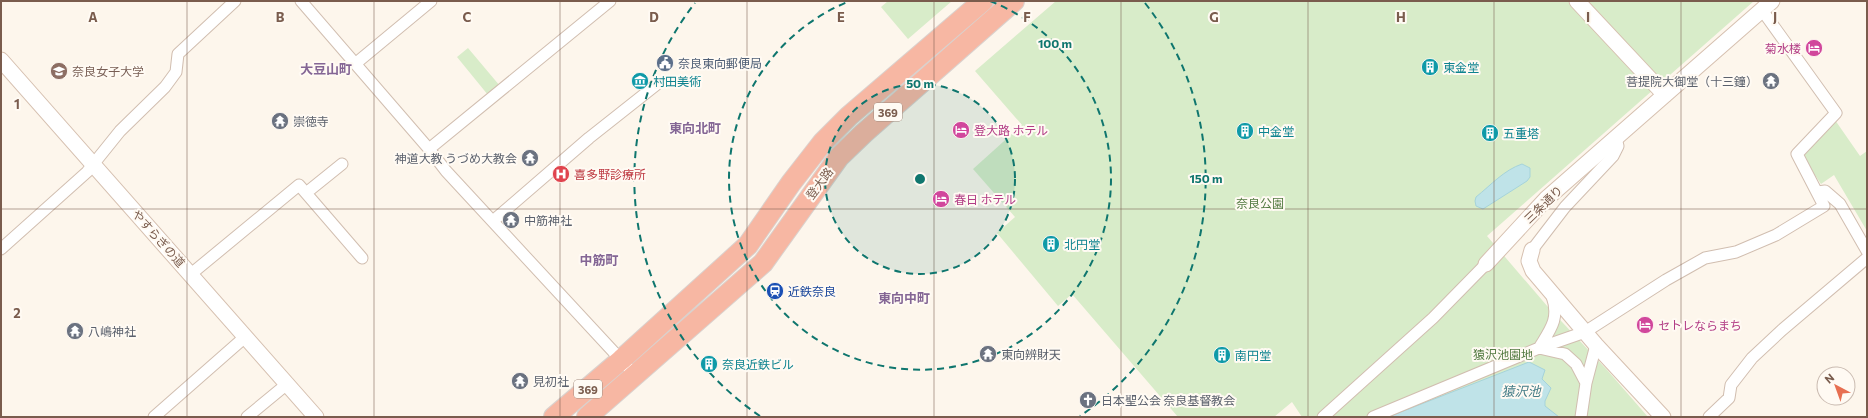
<svg xmlns="http://www.w3.org/2000/svg" width="1868" height="418" font-family="Commissioner,'Noto Sans JP',sans-serif">
<rect width="100%" height="100%" fill="#fdf6ec"/>
<path fill="#d8ecc9" d="M888,1h64l-44,38 -27,-32z
M1056,1h698l-267,235 61,71 60,64 40,46h-346l-10,-15 -18,15h-96l-106,-123 -14,12 -61,-73 18,-16 -42,-48 49,-44 -47,-54z
M468,48l32,38 -12,9 -31,-38z
M1835,120l25,36 7,-5v80l-33,-56 -13,9 -15,-22 -2,-9z"/>
<path fill="#bfe3e8" stroke="#a5d3da" d="M1522,164l8,4v9l-3,4 -44,28 -7,-3 -1,-5 1,-4c15,-12 28,-27 46,-33z
M1529,362l16,8 -3,9 9,9 -6,13v5l14,11h-171z"/>
<g fill="none" stroke-linecap="round" stroke-linejoin="round">
<defs>
<path id="street" d="M301,1l128,148
M610,1l-181,148 17,22 189,204
M355,64l76,-63
M1818,192l7,-1 15,13 27,47
M306,193l36,-29
M493,221l96,-83 67,-53
M1,249l86,-77 33,-41 45,-44 11,-15 2,-18 57,-53
M1532,250l33,-43 48,-51 5,-10 -2,-8
M191,274l108,-89 63,73
M1552,296c8,23 -2,34 -13,52l26,6 11,10 10,19 -5,34
M1586,383l10,-38
M154,417l91,-80
M247,417l40,-33
M1323,417l110,-99 53,-54
M1373,417l166,-69 46,-16 81,-52 39,-22 31,-6 40,-17 48,-29 -27,-52 39,-41 -74,-103
M1709,417l20,-19 2,-13 21,-27 30,-28 85,-72"/>
<path id="secondary" d="M1577,1l88,94
M1,60l315,357
M1532,250l-3,11 4,10 63,74 67,72
M1486,264l60,-65 226,-198"/>
<path id="highway" d="M554,417l67,-57 127,-115 43,-62 32,-41 26,-26 134,-115
M587,417l176,-154 76,-106 25,-24 150,-132"/>
</defs>
<use href="#street" stroke="#d1beb0" stroke-width="13"/>
<use href="#secondary" stroke="#d6c0b0" stroke-width="17"/>
<use href="#highway" stroke="#dad1cd" stroke-width="22"/>
<use href="#street" stroke="#fff" stroke-width="11"/>
<use href="#secondary" stroke="#fff" stroke-width="15"/>
<use href="#highway" stroke="#f7b7a3" stroke-width="20"/>
</g>
<path fill="none" stroke="#7a5c4d" stroke-width="1" stroke-opacity="0.55" d="M187,1v416M374,1v416M560,1v416M747,1v416M934,1v416M1121,1v416M1308,1v416M1494,1v416M1681,1v416M1,209h1866"/>
<circle cx="920" cy="179" r="95" fill="#0f766e" fill-opacity=".12"/>
<g fill="none" stroke="#0f766e" stroke-width="2" stroke-dasharray="7 5">
<circle cx="920" cy="179" r="95"/>
<path d="M990 1A191 191 0 1 1 850 1"/>
<path d="M760 416A286 286 0 0 1 695 3M1145 3A286 286 0 0 1 1080 416"/>
</g>
<defs>
<symbol id="hotel-disc" viewBox="-11 -11 22 22"><circle r="9.5" fill="#d1479c" stroke="#fffaf3"/><path d="M-6-4.5h1.5V1H6V5H4.5V3h-9V5H-6ZM-4 0a1.8 1.8 0 1 1 3.6 0ZM.5 0V-2.5h3Q6-2.5 6 0Z" fill="#fff"/></symbol>
<symbol id="civic-disc" viewBox="-11 -11 22 22"><circle r="9.5" fill="#5c6f8a" stroke="#fffaf3"/><path d="M-.6-6.5H3V-4.5H.6V-3L4-1V1h2V6H-6V1h2V-1L-.6-3ZM-1.2 2.5V6h2.4V2.5Z" fill="#fff"/></symbol>
<symbol id="building-disc" viewBox="-11 -11 22 22"><circle r="9.5" fill="#0f9aa8" stroke="#fffaf3"/><path d="M-4-6H4V6H1V3H-1V6H-4ZM-2.5-4.3h1.7v1.8h-1.7ZM.8-4.3h1.7v1.8H.8ZM-2.5-1h1.7V.8h-1.7ZM.8-1h1.7V.8H.8Z" fill="#fff"/></symbol>
<symbol id="university-disc" viewBox="-11 -11 22 22"><circle r="9.5" fill="#8d6e63" stroke="#fffaf3"/><path d="M0-5L7-2L0 1L-7-2ZM-4 1L0 2.5L4 1V4Q0 6-4 4Z" fill="#fff"/></symbol>
<symbol id="museum-disc" viewBox="-11 -11 22 22"><circle r="9.5" fill="#0f9aa8" stroke="#fffaf3"/><path d="M0-6L6-3V-2H-6V-3ZM-5-1h2V3h-2ZM-1-1h2V3h-2ZM3-1h2V3H3ZM-6 4H6V6H-6Z" fill="#fff"/></symbol>
<symbol id="temple-disc" viewBox="-11 -11 22 22"><circle r="9.5" fill="#6b7280" stroke="#fffaf3"/><path d="M0-6L5-2H3V0L6.5 2.5H4V6H1.5V3h-3V6H-4V2.5H-6.5L-3 0V-2H-5Z" fill="#fff"/></symbol>
<symbol id="hospital-disc" viewBox="-11 -11 22 22"><circle r="9.5" fill="#e0444e" stroke="#fffaf3"/><path d="M-5-5h3v3.5h4V-5h3V5h-3V1.5h-4V5h-3Z" fill="#fff"/></symbol>
<symbol id="station-disc" viewBox="-11 -11 22 22"><circle r="9.5" fill="#1a4fb4" stroke="#fffaf3"/><path d="M-3-6H3Q5-6 5-4V2Q5 4 3 4L4.5 6H3L1.5 4h-3L-3 6H-4.5L-3 4Q-5 4-5 2V-4Q-5-6-3-6ZM-3.5-4v3h7v-3ZM-3.5 1v1.5H-2V1ZM2 1v1.5H3.5V1Z" fill="#fff"/></symbol>
<symbol id="church-disc" viewBox="-11 -11 22 22"><circle r="9.5" fill="#6b7280" stroke="#fffaf3"/><path d="M-1.2-6h2.4v3.5h3.3v2.4h-3.3V6h-2.4V-.1h-3.3v-2.4h3.3Z" fill="#fff"/></symbol>
</defs>
<g fill-rule="evenodd">
<use href="#hotel-disc" x="1804" y="38" width="20" height="20"/>
<use href="#civic-disc" x="655" y="53" width="20" height="20"/>
<use href="#building-disc" x="1420" y="57" width="20" height="20"/>
<use href="#university-disc" x="49" y="61" width="20" height="20"/>
<use href="#museum-disc" x="630" y="71" width="20" height="20"/>
<use href="#temple-disc" x="1761" y="71" width="20" height="20"/>
<use href="#temple-disc" x="270" y="111" width="20" height="20"/>
<use href="#hotel-disc" x="951" y="120" width="20" height="20"/>
<use href="#building-disc" x="1235" y="121" width="20" height="20"/>
<use href="#building-disc" x="1480" y="123" width="20" height="20"/>
<use href="#temple-disc" x="520" y="148" width="20" height="20"/>
<use href="#hospital-disc" x="551" y="164" width="20" height="20"/>
<use href="#hotel-disc" x="931" y="189" width="20" height="20"/>
<use href="#temple-disc" x="501" y="210" width="20" height="20"/>
<use href="#building-disc" x="1041" y="234" width="20" height="20"/>
<use href="#station-disc" x="765" y="281" width="20" height="20"/>
<use href="#hotel-disc" x="1635" y="315" width="20" height="20"/>
<use href="#temple-disc" x="65" y="321" width="20" height="20"/>
<use href="#temple-disc" x="978" y="344" width="20" height="20"/>
<use href="#building-disc" x="1212" y="345" width="20" height="20"/>
<use href="#building-disc" x="699" y="354" width="20" height="20"/>
<use href="#temple-disc" x="510" y="371" width="20" height="20"/>
<use href="#church-disc" x="1078" y="390" width="20" height="20"/>
</g>
<g text-anchor="middle" dominant-baseline="central" stroke-width="4" stroke-linejoin="round" paint-order="stroke">
<g fill="#fffaf3" stroke="#a28b7f" stroke-width="1">
<rect x="874" y="103" width="28" height="18" rx="3"/>
<rect x="574" y="380" width="28" height="18" rx="3"/>
</g>
<g font-size="11" font-weight="bold" fill="#7a5c4d">
<text x="888" y="112">369</text>
<text x="588" y="389">369</text>
</g>
<g font-size="12" fill="#b23c85" stroke="#fffaf3" text-anchor="start">
<text x="1801" y="48" text-anchor="end">菊水楼</text>
<text x="974" y="130">登大路 ホテル</text>
<text x="954" y="199">春日 ホテル</text>
<text x="1658" y="325">セトレならまち</text>
</g>
<g font-size="12" fill="#4e5e75" stroke="#fffaf3" text-anchor="start">
<text x="678" y="63">奈良東向郵便局</text>
</g>
<g font-size="12" fill="#0d838f" stroke="#fffaf3" text-anchor="start">
<text x="1443" y="67">東金堂</text>
<text x="653" y="81">村田美術</text>
<text x="1258" y="131">中金堂</text>
<text x="1503" y="133">五重塔</text>
<text x="1064" y="244">北円堂</text>
<text x="1235" y="355">南円堂</text>
<text x="722" y="364">奈良近鉄ビル</text>
</g>
<g font-size="12" fill="#785e54" stroke="#fffaf3" text-anchor="start">
<text x="72" y="71">奈良女子大学</text>
</g>
<g font-size="12" fill="#5b616d" stroke="#fffaf3" text-anchor="start">
<text x="1758" y="81" text-anchor="end">菩提院大御堂（十三鐘）</text>
<text x="293" y="121">崇徳寺</text>
<text x="517" y="158" text-anchor="end">神道大教 うづめ大教会</text>
<text x="524" y="220">中筋神社</text>
<text x="88" y="331">八嶋神社</text>
<text x="1001" y="354">東向辨財天</text>
<text x="533" y="381">見初社</text>
<text x="1101" y="400">日本聖公会 奈良基督教会</text>
</g>
<g font-size="12" fill="#be3a42" stroke="#fffaf3" text-anchor="start">
<text x="574" y="174">喜多野診療所</text>
</g>
<g font-size="12" fill="#7a5c4d" stroke="#fffaf3">
<text transform="translate(819 183) rotate(-53)">登大路</text>
<text transform="translate(1543 204) rotate(-44)">三条通り</text>
<text transform="translate(159 238) rotate(48)">やすらぎの道</text>
</g>
<g font-size="12" fill="#537a41" stroke="#fffaf3">
<text x="1260" y="203">奈良公園</text>
<text x="1503" y="354">猿沢池園地</text>
</g>
<g font-size="12" fill="#164399" stroke="#fffaf3" text-anchor="start">
<text x="788" y="291">近鉄奈良</text>
</g>
<g font-size="13" font-weight="bold" fill="#846695" stroke="#fffaf3">
<text x="326" y="69">大豆山町</text>
<text x="695" y="128">東向北町</text>
<text x="599" y="260">中筋町</text>
<text x="904" y="298">東向中町</text>
</g>
<g font-size="13" font-style="italic" fill="#437c86" stroke="#fffaf3">
<text x="1521" y="391">猿沢池</text>
</g>
</g>
<g font-size="13" text-anchor="middle" font-weight="bold" fill="#7a5c4d" stroke="#fffaf3" stroke-width="4" stroke-linejoin="round" paint-order="stroke">
<text x="93" y="22">A</text>
<text x="280" y="22">B</text>
<text x="467" y="22">C</text>
<text x="654" y="22">D</text>
<text x="841" y="22">E</text>
<text x="1027" y="22">F</text>
<text x="1214" y="22">G</text>
<text x="1401" y="22">H</text>
<text x="1588" y="22">I</text>
<text x="1775" y="22">J</text>
<text x="17" y="109">1</text>
<text x="17" y="318">2</text>
</g>
<circle cx="920" cy="179" r="6" fill="#0f766e" stroke="#fffaf3" stroke-width="2"/>
<g font-size="12" text-anchor="middle" font-weight="bold" fill="#0f766e" stroke="#fffaf3" stroke-width="4" stroke-linejoin="round" paint-order="stroke">
<text x="1055" y="48">100 m</text>
<text x="920" y="88">50 m</text>
<text x="1206" y="183">150 m</text>
</g>
<rect width="1868" height="418" fill="none" stroke="#7a5c4d" stroke-width="4"/>
<g transform="translate(1836 386) rotate(319)"><circle r="19" fill="#fffaf3" stroke="#cabbb1"/>
<path d="M0-3L7 15L0 10L-7 15Z" fill="#e76f51"/>
<text y="-6" font-size="11" font-weight="bold" text-anchor="middle" fill="#7a5c4d">N</text>
</g>
</svg>
